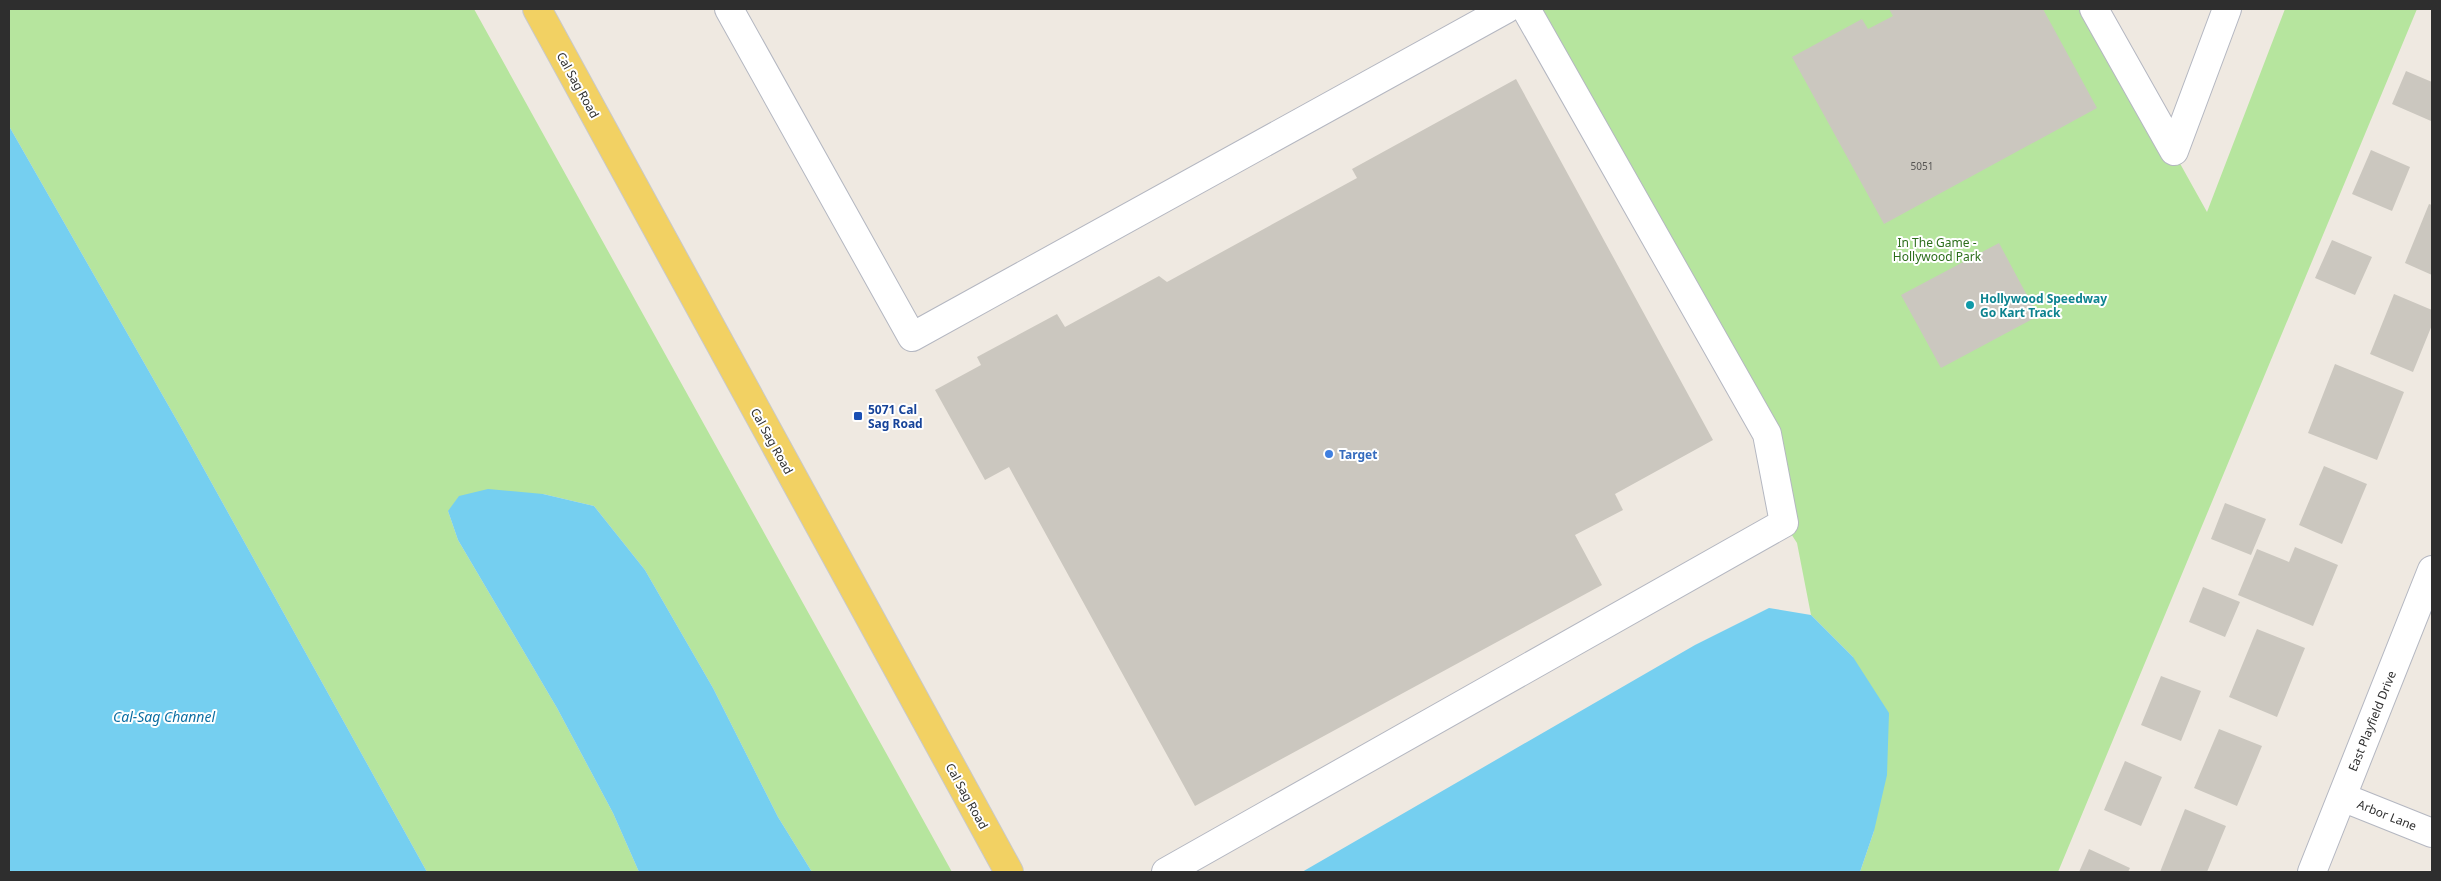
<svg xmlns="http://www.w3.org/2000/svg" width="2441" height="881" font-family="'Noto Sans',sans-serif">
<rect width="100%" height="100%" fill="#efe9e1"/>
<path fill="#b6e59e" d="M9,9h465l478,863h-140l-34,-55 -65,-129 -68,-118 -51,-64 -51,-12 -95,17 10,29 99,168 56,105 26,59h-212l-248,-448 -170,-298z
M1526,9h568l113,203 78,-203h132l-359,863h-198l14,-41 -21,-174 -42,-42 -14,-72 -13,-20 -17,-89z"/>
<path fill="#75cff0" d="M9,126l170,298 248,448h-418z
M488,489l55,5 51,12 51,64 68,118 65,129 34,55h-173l-26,-59 -56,-105 -99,-168 -10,-29 11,-15z
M1769,608l42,7 42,42 36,56 -2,62 -13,56 -14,41h-558l393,-227z"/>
<path fill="#cbc7bf" d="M1889,9h154l54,99 -213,116 -92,-167 70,-38 6,10 25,-13z
M2406,71l26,11 -1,39 -39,-17z
M1516,79l197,361 -98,54 8,16 -48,25 27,50 -407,221 -186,-339 -24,13 -50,-90 46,-25 -4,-8 80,-43 8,13 94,-51 8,6 190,-104 -5,-9z
M2371,150l39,17 -18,44 -40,-17z
M2429,204l3,1v70l-27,-12z
M2332,240l40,17 -17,38 -40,-17z
M1999,243l39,73 -97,52 -40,-73z
M2394,294l38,16v15l-19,47 -43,-18z
M2335,364l69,28 -27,68 -69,-27z
M2324,466l43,18 -25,60 -43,-19z
M2225,503l41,16 -15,36 -40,-16z
M2295,547l43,18 -25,61 -75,-31 19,-46 32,13z
M2203,587l37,15 -15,35 -36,-15z
M2257,629l48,19 -28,69 -48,-20z
M2161,676l40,15 -20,50 -40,-16z
M2219,729l43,17 -25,60 -43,-18z
M2125,761l37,16 -21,49 -37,-16z
M2185,809l41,17 -19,46h-47z
M2089,849l41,19 -2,4h-49z"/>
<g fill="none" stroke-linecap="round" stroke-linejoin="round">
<defs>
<path id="minor" d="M729,9l183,328 594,-328
M2094,9l80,142 53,-142
M2342,797l90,36
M1166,872l618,-349 -17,-89 -241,-425
M2312,872l120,-302"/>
<path id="major" d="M537,9l472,863"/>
</defs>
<use href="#minor" stroke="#b4b7c1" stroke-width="30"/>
<use href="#major" stroke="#c9c9c9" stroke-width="30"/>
<use href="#minor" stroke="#fff" stroke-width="28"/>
<use href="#major" stroke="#f2d163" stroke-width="28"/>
</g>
<circle fill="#0f9aa8" stroke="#fff" stroke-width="2" cx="1970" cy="305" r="5"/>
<rect fill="#1a4fb4" stroke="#fff" stroke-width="2" x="853" y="411" width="10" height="10" rx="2.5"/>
<circle fill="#3f7fe0" stroke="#fff" stroke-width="2" cx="1329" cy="454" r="5"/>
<g text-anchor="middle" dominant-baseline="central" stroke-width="4" stroke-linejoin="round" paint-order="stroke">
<g font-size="10" fill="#555452">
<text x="1922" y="166">5051</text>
</g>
<g font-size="12" fill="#2e2e2e" stroke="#fff">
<text transform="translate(578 85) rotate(61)">Cal Sag Road</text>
<text transform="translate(772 441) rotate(61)">Cal Sag Road</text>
<text transform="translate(2372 721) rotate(-68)">East Playfield Drive</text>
<text transform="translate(967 796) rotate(61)">Cal Sag Road</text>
<text transform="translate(2387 815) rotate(22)">Arbor Lane</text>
</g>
<g font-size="12" fill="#2c6e1b" stroke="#fff">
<text x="1937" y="242">In The Game -<tspan x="1937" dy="14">Hollywood Park</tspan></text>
</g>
<g font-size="12" font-weight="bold" fill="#0d838f" stroke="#fff" text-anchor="start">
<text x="1980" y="298">Hollywood Speedway<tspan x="1980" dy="14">Go Kart Track</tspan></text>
</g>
<g font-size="12" font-weight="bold" fill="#164399" stroke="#fff" text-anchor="start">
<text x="868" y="409">5071 Cal<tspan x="868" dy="14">Sag Road</tspan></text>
</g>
<g font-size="12" font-weight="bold" fill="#366cbe" stroke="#fff" text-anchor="start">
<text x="1339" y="454">Target</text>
</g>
<g font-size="14" font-style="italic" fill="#0d6fa3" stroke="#fff">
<text x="164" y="716">Cal-Sag Channel</text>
</g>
</g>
<rect width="2441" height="881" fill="none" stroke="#2e2e2e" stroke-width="20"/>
</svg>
